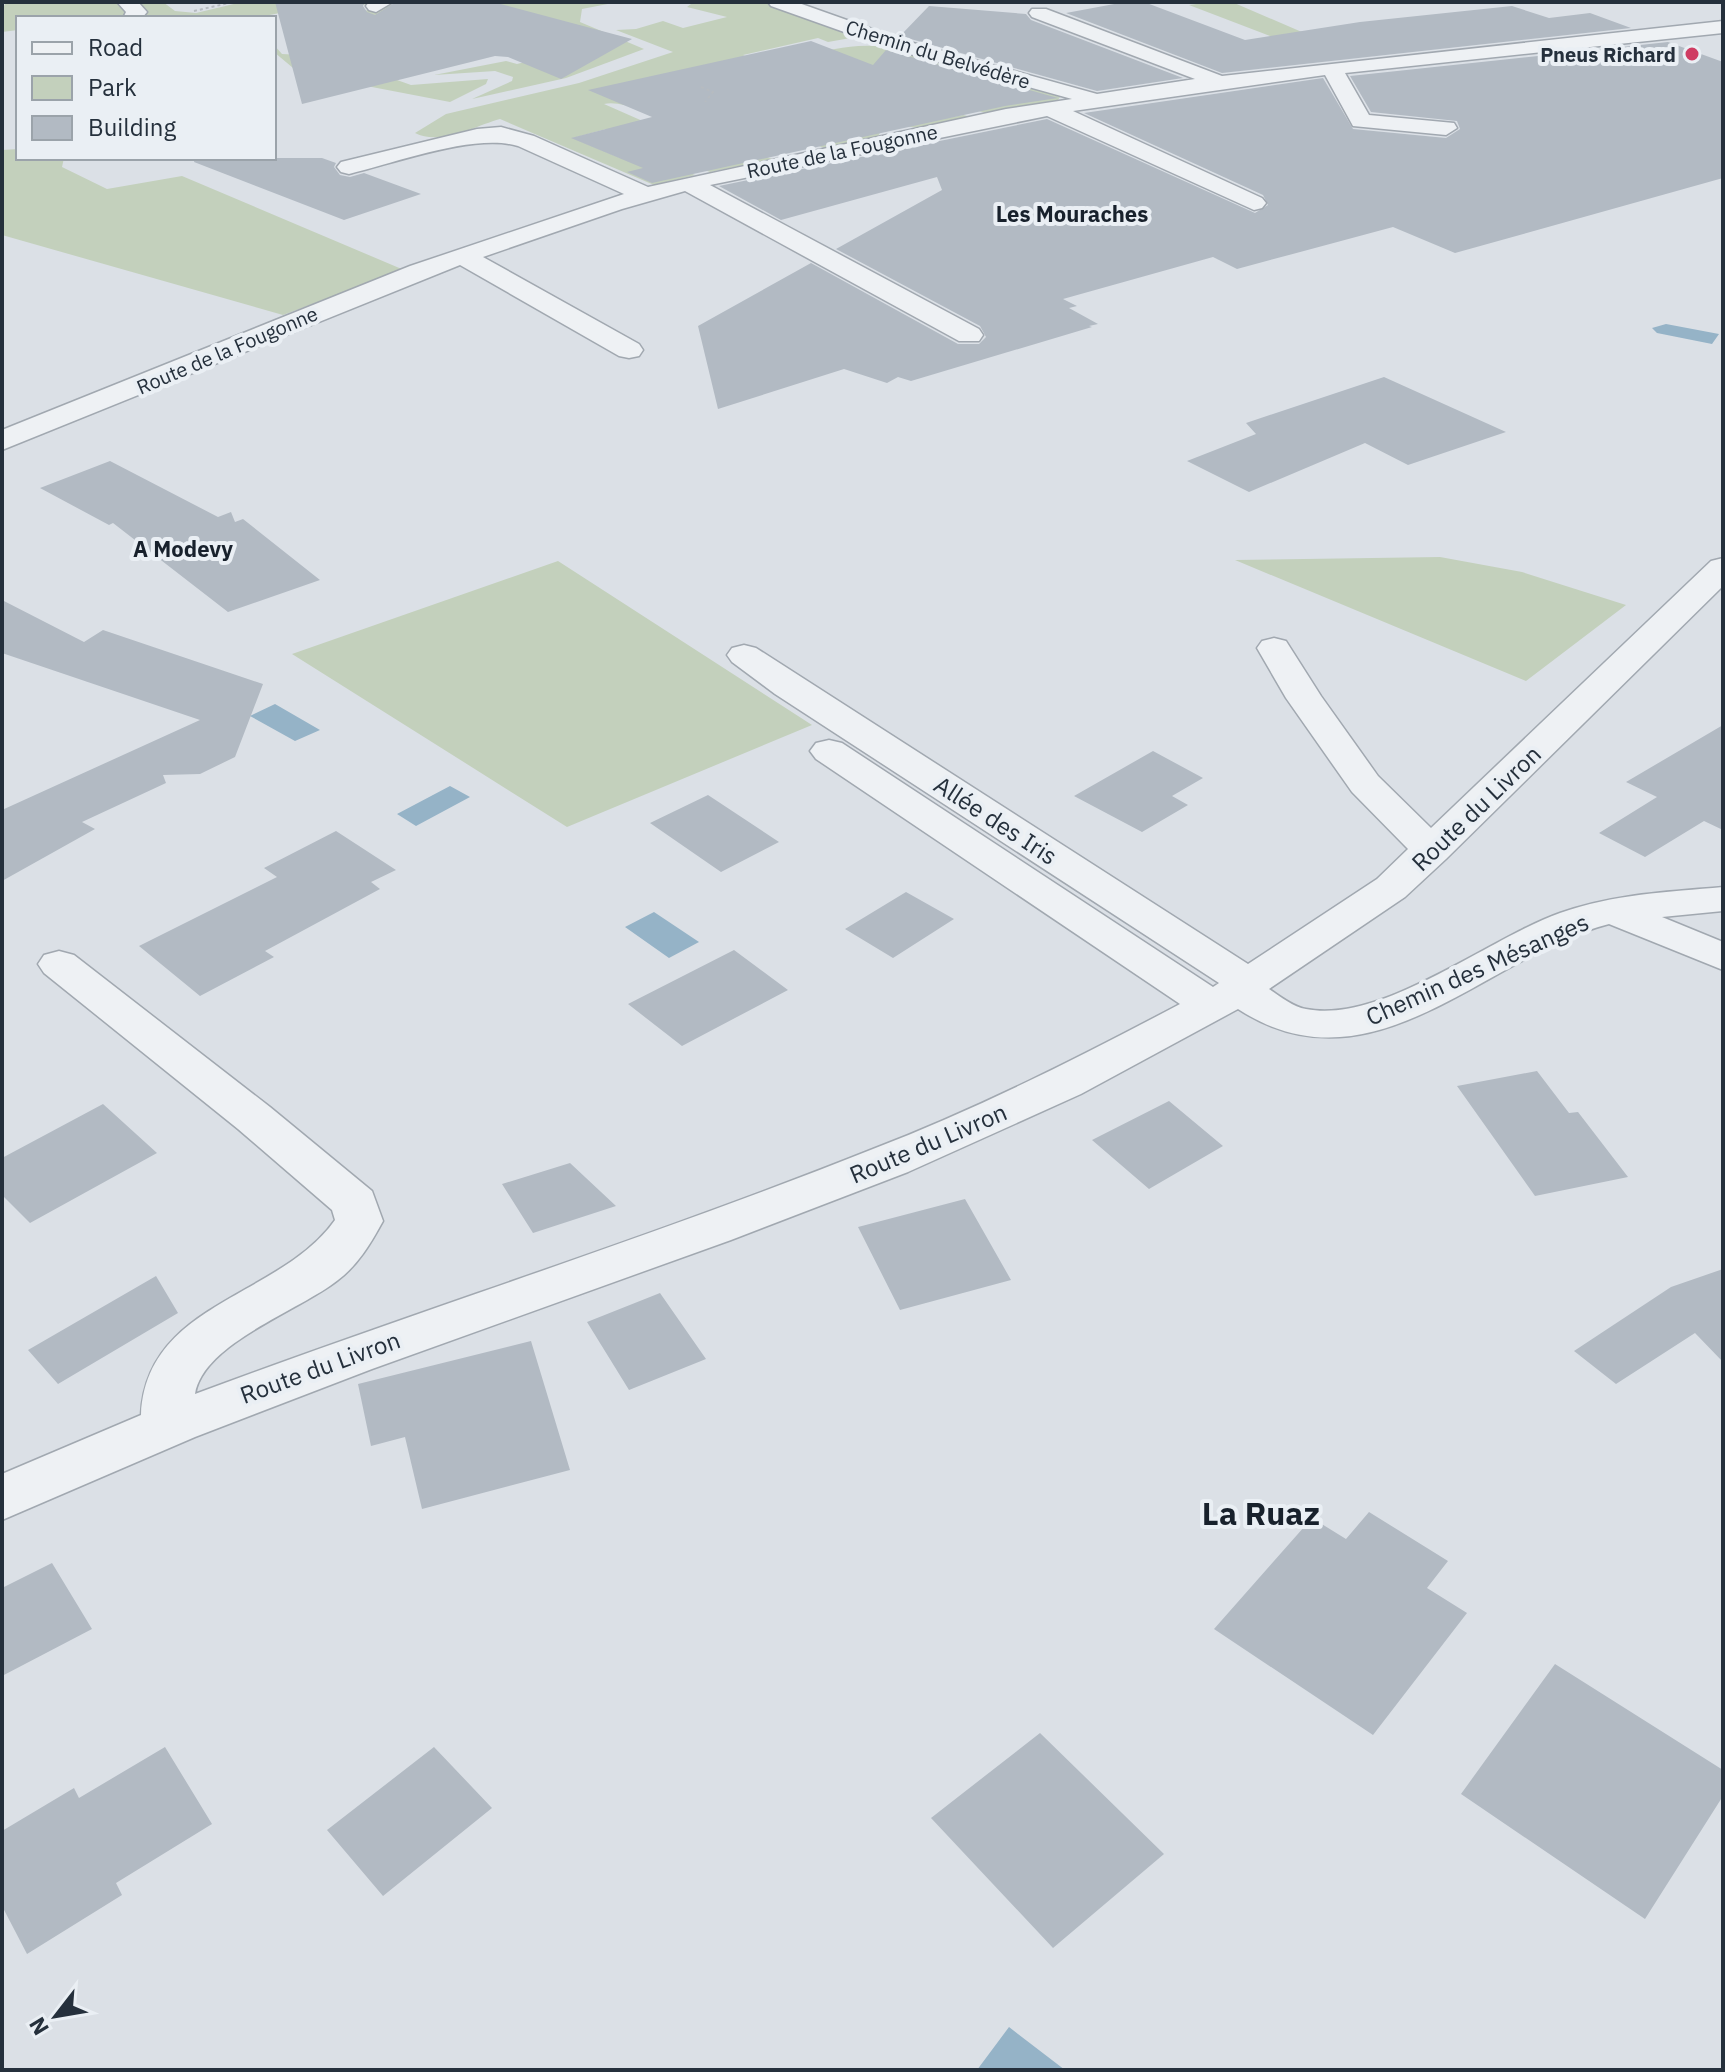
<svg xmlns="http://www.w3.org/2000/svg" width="1725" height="2072" font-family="'IBM Plex Sans',sans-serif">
<rect width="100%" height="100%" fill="#dbe0e6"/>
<path fill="#c3d0bc" d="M6,2h109l13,13 -14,3h-96v12l-16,2v-22z
M138,2h25l12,9 21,2 46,-11 126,2 -16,3 -36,-1 -62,12 -115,-1 9,-6z
M493,2h125l-36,7 -2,13 64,27 -78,29 -94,21 40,-18 1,-4 -18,-6 -61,4 72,-14 11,3 56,-14 -62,-17 -114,47 14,5 77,-6 -2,5 -36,18 -151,-29 -25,-21v-7l8,9 20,1 53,-42 36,-8 22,17z
M688,2h81l93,34 -34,6 -10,-4 -75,17c24,12 40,11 65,5l-6,-3c33,-8 48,-14 89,-10l169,50 -2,3 -69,14 -31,-9 21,-8 -43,-14 -44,13 55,22 16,-3 9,2 -54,11 -14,-2 -101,-39 -87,9 -23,-6 -13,3 13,13c-15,25 -65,-8 -89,-2l59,26 65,-19 4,-2v-7l59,-7 92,33 -5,8 -54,12 -59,-23 -78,15c27,16 57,7 85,19l-62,13 -104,-43 -33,9 47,20 30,-1 45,18 -41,10 -154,-66c-25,7 -60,27 -85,14l31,-19 133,-31 94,-31 -57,-22 20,-1 27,-8 20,7 44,-11 -40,-10 4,-3z
M1211,2h21l86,37 -27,5 -102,-39z
M18,149v9h46l-2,9 45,22 75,-13 222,94 -121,45 -281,-80v-85z
M1440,557l82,15 104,33 -100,76 -291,-121z
M558,561l254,164 -245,102 -275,-173z"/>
<path fill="#95b3c7" d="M1666,324l53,10 -7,10 -55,-11 -5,-5z
M275,704l45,26 -25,11 -45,-25z
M450,786l20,11 -54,29 -19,-12z
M654,912l45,30 -30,16 -44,-31z
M1009,2027l56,43h-88z"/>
<path fill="#b2bac3" d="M275,2h90l-2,4 4,6 8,3 21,-13h97l139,37 -71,40 -53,-22 -13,-1 -193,48z
M1125,2h19l101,38 115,-18 152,-16 37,12 41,-5 41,15 -409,45 -156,-60z
M929,6l97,8 5,6 152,58 -86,13 -197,-55z
M811,41l62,24 13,-15 172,48 -53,8 -353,77 -25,-11 16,-4 -72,-30 81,-21 -64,-27z
M1668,42l55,20v116l-268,75 -62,-26 -156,42 -24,-12 -150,42 14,7 -8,2 29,16 -9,2 3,1 -181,54 -13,-4 -11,6 -43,-14 -126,40 -20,-83 113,-63 147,81h21l7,-7 -6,-11 -144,-77 106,-59 -5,-13 -156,43 -62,-34 328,-67 208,94 13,-8 -5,-10 -179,-82 239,-35 30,51 93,9 14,-9 -3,-8 -86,-9 -21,-36z
M195,158h127l14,5 -2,4 6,8 10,2 14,-4 57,21 -77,26 -150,-58z
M1384,377l122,55 -98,33 -43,-22 -116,49 -62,-31 69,-27 -10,-11z
M110,461l108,56 13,-5 4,10 8,-3 77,61 -92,32 -115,-89 -4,2 -69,-37z
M2,600l82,42 19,-12 160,54 -28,73 -35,17 -37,1 3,8 -84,39 13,7 -93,52v-71l198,-90 -198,-67z
M1723,725v105l-19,-9 -59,36 -46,-24 58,-36 -31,-15z
M1153,751l50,27 -31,18 16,9 -46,27 -68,-36z
M708,795l71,47 -58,30 -71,-49z
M336,831l60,39 -25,12 9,7 -115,62 9,6 -74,39 -61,-50 138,-69 -13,-9z
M906,892l48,27 -61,39 -48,-29z
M734,950l54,40 -106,56 -54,-42z
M1537,1071l32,42 9,-1 50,65 -93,19 -78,-110z
M1169,1101l54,45 -74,43 -57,-49z
M103,1104l54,49 -127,70 -28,-28v-37z
M570,1163l46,43 -83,27 -31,-49z
M965,1199l46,81 -111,30 -42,-83z
M1723,1269v93l-28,-29 -79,51 -42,-33 97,-64z
M156,1276l22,37 -120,71 -30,-34z
M660,1293l46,66 -77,31 -42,-68z
M531,1341l39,129 -148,39 -17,-72 -34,9 -13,-62z
M1369,1512l79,49 -21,27 40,25 -94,122 -159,-106 98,-111 34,21z
M52,1563l40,66 -90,47v-88z
M1555,1664l168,106v26l-78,123 -184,-125z
M1040,1733l124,121 -111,94 -122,-130z
M165,1747l47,77 -96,59 6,12 -95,59 -25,-48v-75l72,-43 5,10z
M434,1747l58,61 -109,88 -56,-66z"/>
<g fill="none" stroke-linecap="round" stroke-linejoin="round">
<defs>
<path id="minor" d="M117,2h21l9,10 -5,6h-19l3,-6z
M369,2h24l-17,10 -7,-2 -3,-4z
M768,2h28l110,39 191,53 98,-15 -163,-62 -3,-4 3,-4h14l176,67 501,-55v12l-378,40 24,42 85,8 3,5 -11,7 -93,-9 -28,-51 -252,36 189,87 4,5 -4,5 -8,2 -207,-94 -337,69 269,144 4,6 -4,6h-20l-274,-150 -63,18 -139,48 156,87 4,6 -4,6 -10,2 -10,-2 -159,-91 -458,185v-20l408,-164 214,-72 -106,-48c-44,-13 -123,17 -169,28l-8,-2 -4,-5 4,-5 136,-33 24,-2 33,9 114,51 358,-78 66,-10 -180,-50 -121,-43z
M1723,558v28l-277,273 -41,38 -136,92c11,7 24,18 37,20 76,15 183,-71 254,-96 53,-19 108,-21 163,-26v24l-61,6 61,25v28l-114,-46c-124,32 -236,173 -371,85l-157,85 -173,78 -177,68 -359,129 -177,68 -193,83v-46l139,-59c5,-113 139,-117 194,-195l-3,-10 -94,-81 -194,-156 -6,-9 6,-9 15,-4 15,4 196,152 102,84 11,30c-12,22 -25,44 -45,59 -37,30 -135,63 -143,114 225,-84 455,-156 678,-245 106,-41 207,-92 307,-145l-364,-245 -6,-8 6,-8 13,-3 13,3 371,244 6,-4 -444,-289 -43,-32 -5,-7 5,-7 12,-3 12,3 492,316 129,-85 31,-30 -56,-57 -66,-94 -29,-50 5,-7 12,-3 12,3 35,55 57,80 53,52 280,-267z"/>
</defs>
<use href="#minor" stroke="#a1a8b0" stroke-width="3"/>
<path stroke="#b6bbc0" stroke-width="2" stroke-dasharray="3 3" stroke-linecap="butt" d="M194,11l39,-9
M701,87l12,5 -8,10
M274,116l4,-2"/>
<use href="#minor" fill="#eef1f4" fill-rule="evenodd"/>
</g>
<circle fill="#cf3c62" stroke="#eaeff4" stroke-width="3" cx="1692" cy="54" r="8"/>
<g text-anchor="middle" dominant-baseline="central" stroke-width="8" stroke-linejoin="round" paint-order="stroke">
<g font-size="20" fill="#25303c" stroke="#eaeff4">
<text transform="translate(938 54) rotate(17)">Chemin du Belvédère</text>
<text transform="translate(842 151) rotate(-12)">Route de la Fougonne</text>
<text transform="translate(227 350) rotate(-23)">Route de la Fougonne</text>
</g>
<g font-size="20" font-weight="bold" fill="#25303c" stroke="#eaeff4" text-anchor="end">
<text x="1676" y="54">Pneus Richard</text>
</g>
<g font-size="22" font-weight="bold" fill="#18212c" stroke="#eaeff4">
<text x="1072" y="213">Les Mouraches</text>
<text x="183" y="548">A Modevy</text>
</g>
<g font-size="24" fill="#25303c" stroke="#eaeff4">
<text transform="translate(1476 808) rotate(-44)">Route du Livron</text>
<text transform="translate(996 820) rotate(33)">Allée des Iris</text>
<text transform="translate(1477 969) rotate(-24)">Chemin des Mésanges</text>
<text transform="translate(928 1143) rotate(-23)">Route du Livron</text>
<text transform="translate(320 1367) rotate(-20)">Route du Livron</text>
</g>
<g font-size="32" font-weight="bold" fill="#18212c" stroke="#eaeff4">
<text x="1261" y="1513">La Ruaz</text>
</g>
</g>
<rect width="1725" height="2072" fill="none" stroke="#25303c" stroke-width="8"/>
<rect x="16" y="16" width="260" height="144" fill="#eaeff4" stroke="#9ba3aa" stroke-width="2"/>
<rect x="32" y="42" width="40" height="12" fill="#eef1f4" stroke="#9ba3aa" stroke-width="2"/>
<text x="88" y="56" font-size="24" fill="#25303c">Road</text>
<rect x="32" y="76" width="40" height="24" fill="#c3d0bc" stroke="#9ba3aa" stroke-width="2"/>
<text x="88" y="96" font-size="24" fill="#25303c">Park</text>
<rect x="32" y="116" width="40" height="24" fill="#b2bac3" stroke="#9ba3aa" stroke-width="2"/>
<text x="88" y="136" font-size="24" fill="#25303c">Building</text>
<g transform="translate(56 2016) rotate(239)" stroke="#eaeff4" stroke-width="6" paint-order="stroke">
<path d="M0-6L14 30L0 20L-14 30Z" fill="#25303c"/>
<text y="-12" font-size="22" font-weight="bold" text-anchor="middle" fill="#25303c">N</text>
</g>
</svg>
